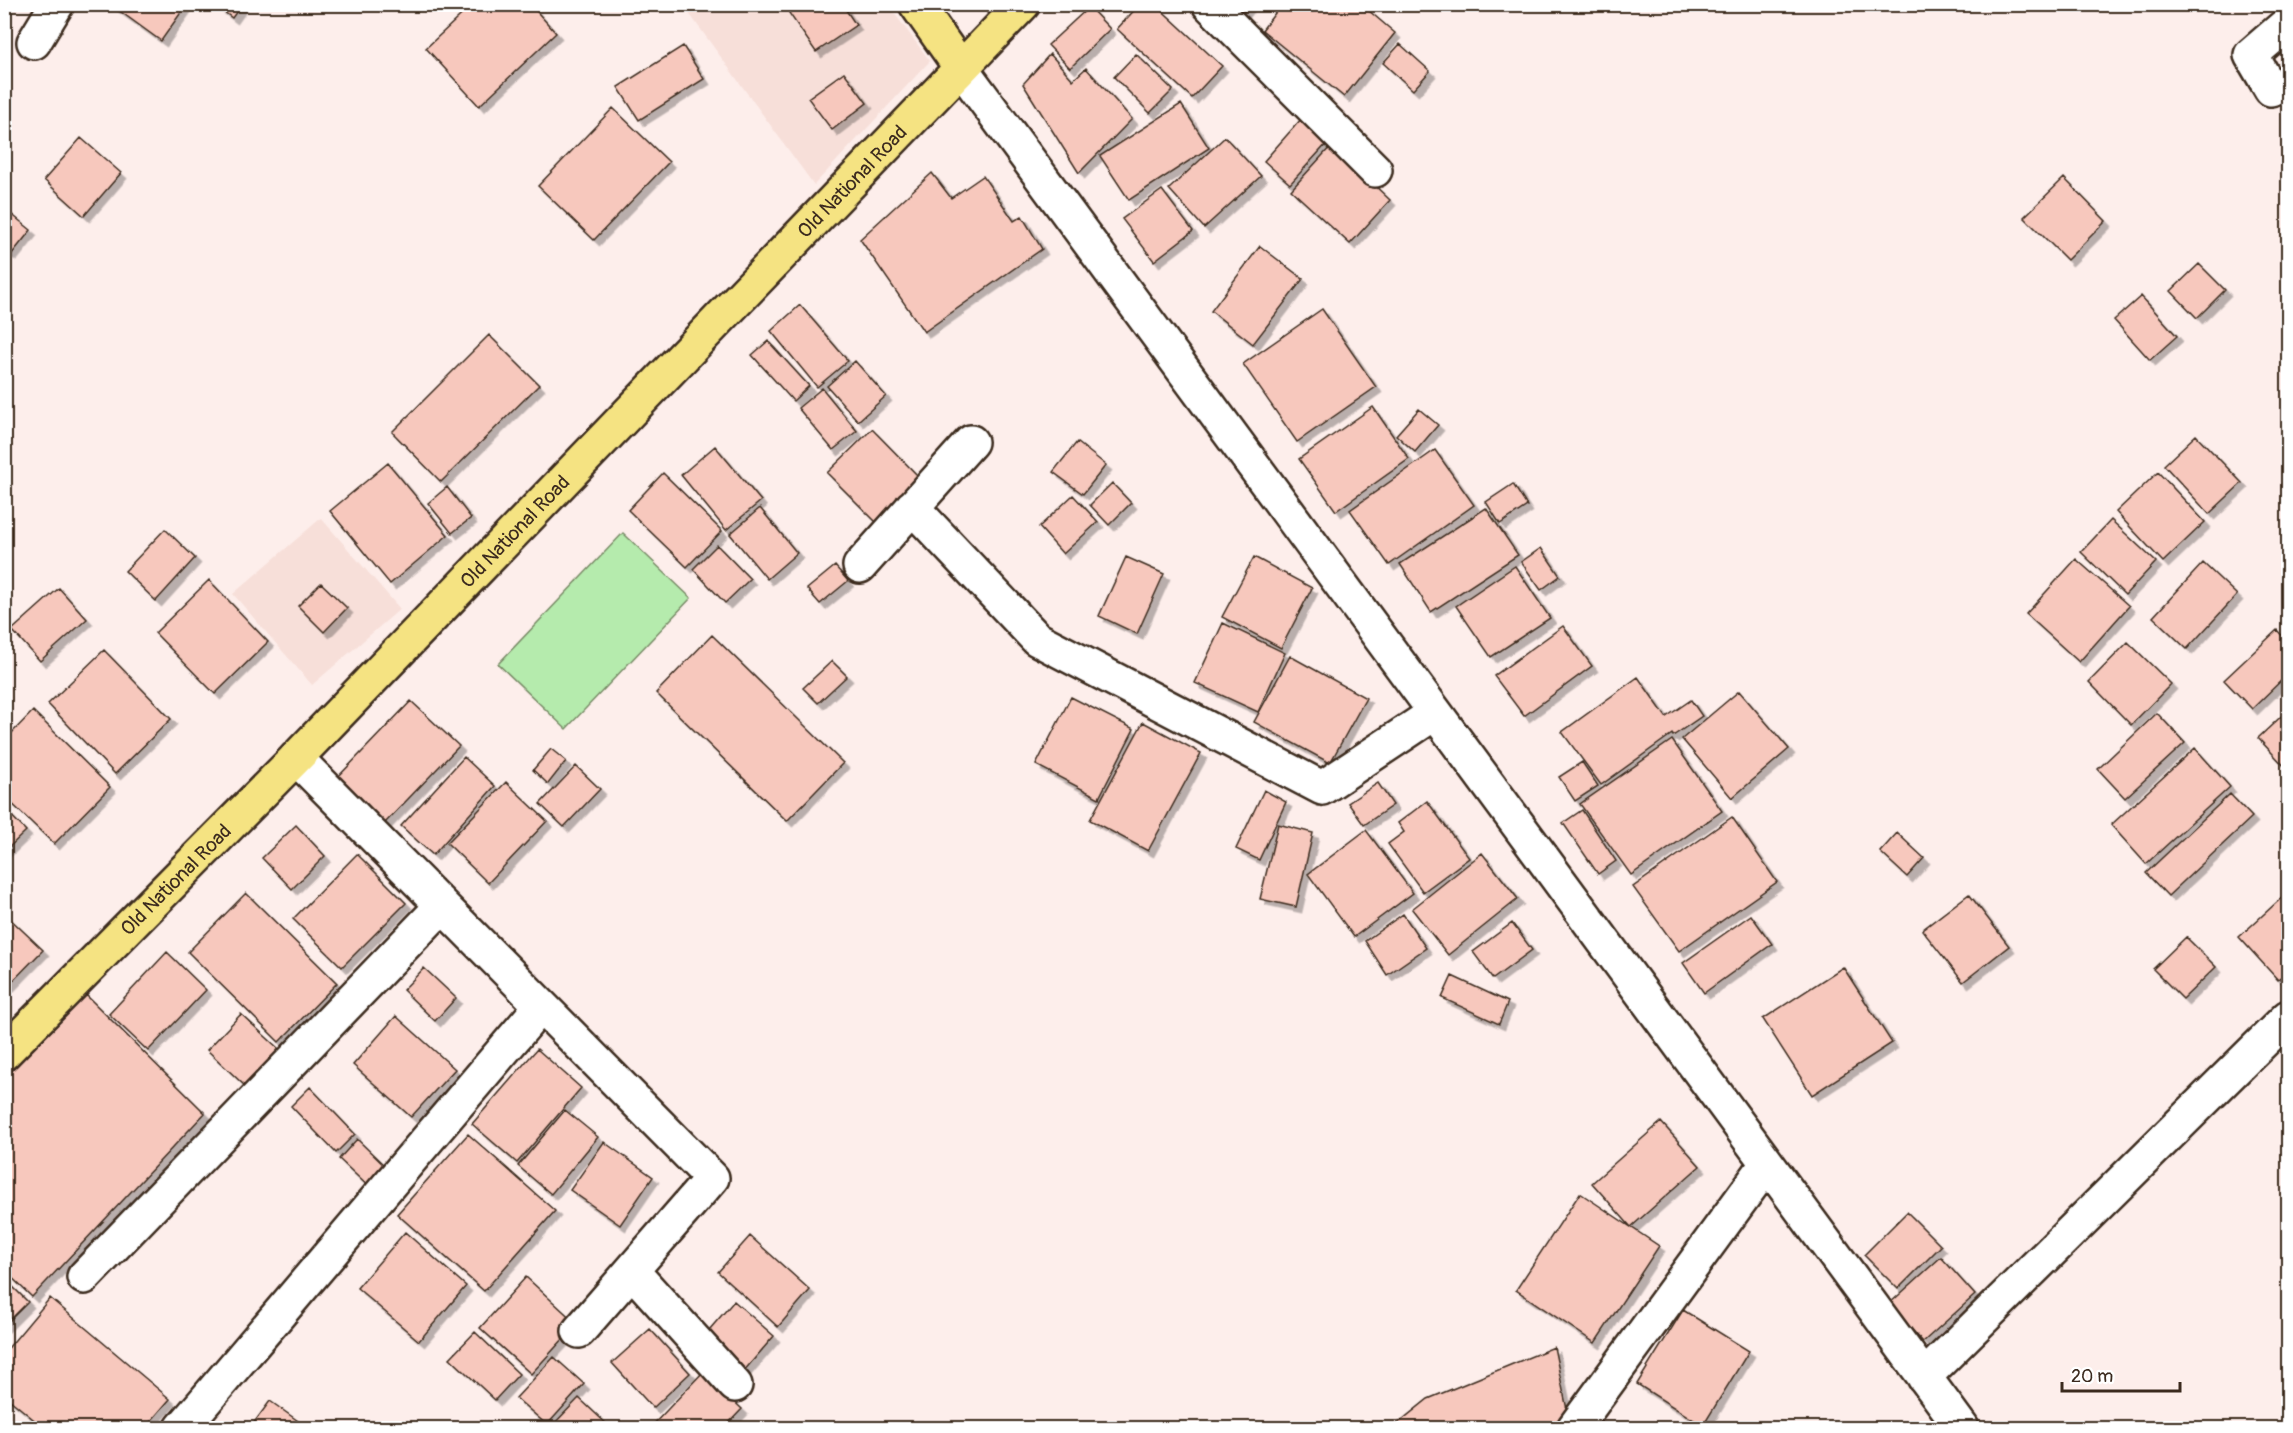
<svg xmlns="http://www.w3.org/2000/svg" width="2293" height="1433" font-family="Pangolin,sans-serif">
<defs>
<filter id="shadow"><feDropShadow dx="5.5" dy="5.5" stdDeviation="0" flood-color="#0004"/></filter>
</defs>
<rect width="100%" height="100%" fill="#fdeeeb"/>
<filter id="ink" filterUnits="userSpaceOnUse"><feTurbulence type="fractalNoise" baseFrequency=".0167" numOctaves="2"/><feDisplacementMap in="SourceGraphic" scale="12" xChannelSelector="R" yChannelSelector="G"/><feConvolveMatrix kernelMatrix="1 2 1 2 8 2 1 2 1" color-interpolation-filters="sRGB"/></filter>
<g filter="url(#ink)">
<path fill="#f7dfd9" d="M683,5h205l42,56 -116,124z
M321,518l79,91 -88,76 -79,-91z"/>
<path fill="#b5ebad" stroke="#788a66" stroke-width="1.5" d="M623,533l68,65 -125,131 -68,-65z"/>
<path fill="#f7c8bd" stroke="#3b2a1e" stroke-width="1.5" filter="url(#shadow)" d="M110,4h77l-26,37z
M214,4h28l-10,14z
M473,4h57l26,29 -77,73 -53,-58z
M801,4h41l14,21 -40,27 -27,-39z
M1140,4h15l67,62 -30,32 -75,-69z
M1227,4h23l-9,12z
M1282,4h79l34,29 -51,64 -82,-67z
M1089,7l21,22 -40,39 -22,-23z
M1400,44l30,27 -17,19 -30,-27z
M683,46l21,33 -65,41 -21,-33z
M1050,54l23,26 13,-12 46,51 -53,54 -56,-89z
M1136,54l37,36 -23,23 -36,-36z
M844,72l23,31 -35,27 -24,-32z
M1181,104l28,44 -80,52 -29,-44z
M613,108l56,54 -75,78 -56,-54z
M1302,118l27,23 -39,43 -26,-23z
M1225,137l36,39 -57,52 -35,-39z
M81,138l40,35 -37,43 -40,-36z
M1332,145l58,55 -40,44 -59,-54z
M932,173l19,25 32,-22 31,45 8,-5 20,33 -118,83 -64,-93z
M2064,178l42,43 -39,39 -43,-43z
M1162,190l31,41 -39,30 -32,-42z
M10,213l21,17 -20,25 -7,-5v-30z
M1260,246l43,33 -50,65 -42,-33z
M2199,264l26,26 -28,28 -26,-27z
M2141,296l36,40 -27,24 -36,-40z
M800,305l48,56 -31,26 -46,-56z
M1322,309l54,78 -79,55 -54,-78z
M489,335l50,50 -98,97 -49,-50z
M768,341l41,45 -16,15 -41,-46z
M855,361l31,35 -28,25 -31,-35z
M822,388l35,43 -24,19 -35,-42z
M1373,407l36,52 -73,52 -37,-52z
M1419,409l19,16 -23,27 -19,-17z
M872,429l48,49 -44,44 -49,-49z
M2196,435l46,48 -33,31 -45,-49z
M1077,442l29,23 -23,29 -30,-22z
M715,446l46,55 -35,29 -45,-55z
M1435,450l39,55 -85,60 -39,-55z
M388,463l60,72 -58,49 -60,-73z
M2158,472l47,50 -42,40 -47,-50z
M663,473l59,58 -35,36 -59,-57z
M1112,483l19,20 -22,22 -19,-20z
M1513,484l14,22 -27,18 -14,-22z
M447,487l24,31 -19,15 -24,-30z
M1073,495l25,27 -35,32 -24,-27z
M760,508l37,45 -30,26 -37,-45z
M1486,508l32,47 -87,57 -31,-48z
M2111,520l45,42 -31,33 -44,-43z
M165,529l30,29 -39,43 -31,-30z
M717,545l33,34 -25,24 -32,-34z
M1541,548l19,28 -19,14 -20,-28z
M1126,557l38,17 -27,60 -38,-18z
M1254,557l58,31 -31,60 -59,-31z
M2076,559l53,47 -50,56 -53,-48z
M2203,563l34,32 -50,54 -34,-32z
M835,566l13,15 -28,23 -13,-15z
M1515,566l35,52 -59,39 -35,-51z
M209,580l59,62 -53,52 -60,-61z
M321,583l26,25 -23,24 -26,-26z
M59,588l28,31 -47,42 -28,-31z
M1223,623l62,30 -27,59 -63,-29z
M1563,626l29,40 -68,50 -30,-40z
M2277,630l11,12v32l-36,35 -28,-29z
M712,635l131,128 -56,58 -131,-128z
M2128,642l43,42 -40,41 -42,-43z
M104,650l67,69 -56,55 -67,-70z
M1290,656l76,42 -36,65 -76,-41z
M832,661l15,15 -29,27 -15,-15z
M1638,677l28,40 25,-17 11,16 -29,20 -1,-2 -71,51 -39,-53z
M1739,691l50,58 -57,49 -50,-59z
M1071,697l63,32 -35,69 -63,-33z
M411,701l48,45 -75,78 -48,-45z
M2288,710v60l-30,-32z
M33,711l77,76 -56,57 -50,-48v-55z
M2157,713l28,30 -60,55 -27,-29z
M1143,722l58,31 -53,98 -58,-31z
M1672,740l50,71 -91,64 -51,-71z
M2195,748l35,39 -84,77 -35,-39z
M551,749l15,12 -18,23 -15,-14z
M464,757l31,29 -62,69 -32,-29z
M1582,762l16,24 -23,15 -16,-24z
M576,766l24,23 -36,38 -24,-23z
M506,782l41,39 -59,62 -41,-40z
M1378,783l15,22 -29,20 -16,-22z
M1264,790l22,12 -27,58 -23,-11z
M2230,794l22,23 -84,79 -22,-23z
M1427,801l42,57 -46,34 -35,-48 16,-12 -6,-9z
M4,808l22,23 -22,21z
M1582,810l34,51 -18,13 -35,-51z
M1732,817l45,65 -98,69 -46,-64z
M1278,824l35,9 -17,74 -36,-8z
M296,825l29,31 -33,33 -30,-31z
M1366,830l47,63 -59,44 -46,-63z
M1897,833l27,25 -17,19 -27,-25z
M1482,853l36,46 -70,56 -36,-46z
M357,854l49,49 -64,64 -49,-48z
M2288,892v79l-10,9 -39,-43z
M246,893l91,90 -58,59 -91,-90z
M1969,894l40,52 -46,36 -41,-52z
M4,913l39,37 -39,40z
M1403,914l23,34 -39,27 -22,-34z
M1751,915l21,29 -68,49 -21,-30z
M1512,923l20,27 -39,29 -20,-27z
M2186,937l30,30 -33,32 -30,-30z
M167,952l39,38 -58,61 -39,-37z
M1843,967l49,76 -80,52 -49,-76z
M424,968l32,30 -21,23 -32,-31z
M1452,976l56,26 -9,22 -57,-26z
M86,995l119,118 -173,184 -28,-27v-191z
M241,1014l38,35 -34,37 -38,-36z
M396,1016l59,53 -44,48 -58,-52z
M537,1049l44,39 -64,75 -45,-39z
M310,1087l45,47 -19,19 -45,-47z
M565,1110l33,27 -47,57 -33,-28z
M1661,1122l39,44 -69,61 -39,-44z
M468,1134l87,77 -71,80 -87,-77z
M357,1139l32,31 -18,19 -32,-30z
M604,1142l49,35 -33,48 -50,-35z
M1580,1193l79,53 -64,97 -79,-53z
M1907,1212l34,34 -43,43 -34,-34z
M405,1232l61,54 -47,55 -62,-53z
M750,1236l60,54 -32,37 -60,-55z
M1941,1257l34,38 -52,47 -34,-38z
M526,1277l51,47 -46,50 -51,-46z
M4,1278l24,24 -24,24z
M50,1298l120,101 -25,29h-101l-40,-33v-42z
M734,1301l40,35 -31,36 -40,-35z
M1683,1310l66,41 -46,75 -66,-42z
M650,1329l40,44 -37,35 -41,-45z
M475,1332l44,42 -24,26 -45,-42z
M1554,1347l16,77 -3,4h-167l-3,-4 31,-25z
M554,1357l30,27 -37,41 -31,-27z
M703,1372l39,37 -18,19h-74z
M579,1398l32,30h-61z
M270,1401l38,27h-58z"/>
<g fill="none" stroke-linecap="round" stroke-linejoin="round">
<defs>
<path id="minor" d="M1209,4l166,166
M34,42l23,-38
M961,68l1001,1360
M2271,89l-20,-34 37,-32
M912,507l125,132 285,149 113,-75
M860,566l111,-124
M296,758l416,420 -133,153
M632,1271l103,114
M84,1277l358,-371
M1924,1377l364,-360
M182,1428l359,-422
M1574,1428l193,-264"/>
<g id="major">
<path d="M916,4l45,64"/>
<path id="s1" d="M4,1053l292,-295 727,-754"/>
</g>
</defs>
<use href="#minor" stroke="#3b2a1e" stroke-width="38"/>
<use href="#major" stroke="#3b2a1e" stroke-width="38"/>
<use href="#minor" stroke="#fff" stroke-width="33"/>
<use href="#major" stroke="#f5e382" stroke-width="33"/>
</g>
</g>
<g text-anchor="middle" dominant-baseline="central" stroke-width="4.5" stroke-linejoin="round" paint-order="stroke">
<g font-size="20" fill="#3b2a1e" stroke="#fff">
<text stroke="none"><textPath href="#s1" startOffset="1216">Old National Road</textPath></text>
<text stroke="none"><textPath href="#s1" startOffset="730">Old National Road</textPath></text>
<text stroke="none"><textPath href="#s1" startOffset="244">Old National Road</textPath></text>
</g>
</g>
<rect width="2293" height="1433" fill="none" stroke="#fff" stroke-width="24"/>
<rect x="12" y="12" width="2269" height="1409" fill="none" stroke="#3b2a1e" stroke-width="2" filter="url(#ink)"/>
<path d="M2062 1382v9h118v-9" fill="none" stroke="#3b2a1e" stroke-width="3"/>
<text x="2071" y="1382" font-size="18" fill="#3b2a1e" stroke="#ffffff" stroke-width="4.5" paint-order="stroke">20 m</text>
</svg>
